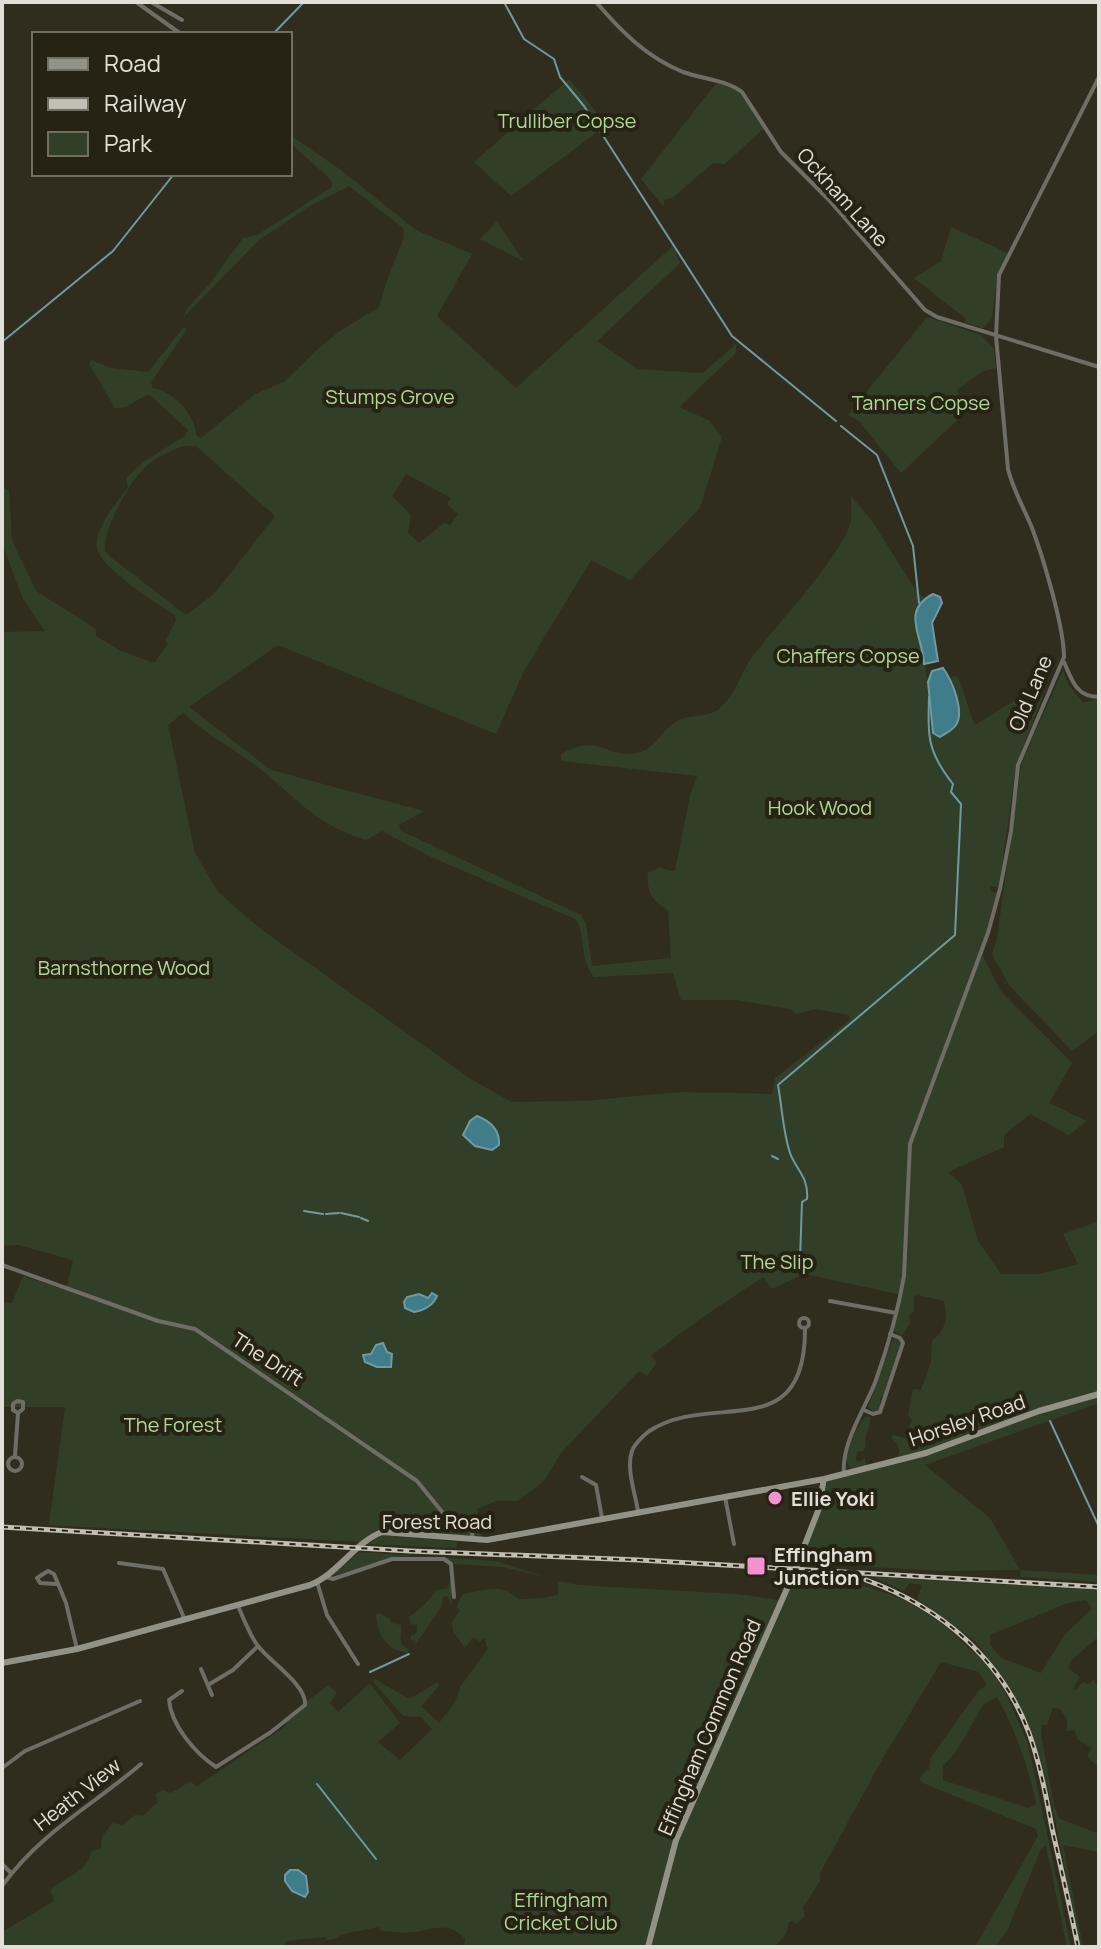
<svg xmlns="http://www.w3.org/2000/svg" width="1101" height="1949" font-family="Manrope,sans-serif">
<rect width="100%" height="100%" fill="#312d1e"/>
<path fill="#313f28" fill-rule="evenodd" d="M569,79l38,46 -96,71 -37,-34z
M717,82l21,7 26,39 -39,36 -12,-1 -41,35 -7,1 -2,7 -22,-27z
M290,135l51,35 75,60 56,24 -35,62 79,72 157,-142 7,17 -83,78 41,28 65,4 34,-30 -2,11 -56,53 31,14 12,16 -22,71 -70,72 -39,-20 -67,111 -28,63 -218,-89 -89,62 82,63 153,41 -25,14 2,6 180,84 5,9 6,42 79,-8 -3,-48c-16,-8 -22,-20 -20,-37l12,-6 10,4 5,-1 15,-74 7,-20 -136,-15v-7c40,-22 44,5 75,-1 20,-3 26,-25 43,-33 11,-5 31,-3 40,-11 19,-17 22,-38 36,-56 22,-28 90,-101 96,-133 1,-7 0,-16 0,-24l21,25 45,71 8,6 -7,5 -2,26 8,25 9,79 21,-3 5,-11 -8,-42 6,-1c8,15 11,33 18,49l52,-32 18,-3 -29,75 -17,122 -9,-1v5l8,2 -15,63 17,34 72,73 -23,40 38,18 -18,14 -39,-21 -26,21v12l-56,25 14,13 16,56 23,33h38l39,-10 -15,-30 36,-13v182l-174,62 65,53 30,52 79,5v7l-78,-5 -1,-7 -78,1 -142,-8 28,-82 69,-18c2,-13 5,-16 -6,-25l2,-3 12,3 7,-19 -4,-3 5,-27 8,1 10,-28 1,-21c14,-12 16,-22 12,-40l-27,-6 -3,2v14l-5,4 1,8 -8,13 -9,-6 9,-35 -98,-21 -32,15 -9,-12 -63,42 -50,37 7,6 -10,14 -8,-5 -79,83 -15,26 -27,21h-22l-19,8 4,28 -93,-9 -12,3 -15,11 -312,-17 16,-118h-63v-105l10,1 11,-27 43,14 7,-30 -55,-15 -16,1v-614l43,-1 -22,-32 -21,-55v-57l7,3 3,50 24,51 60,38v7l23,14 35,13 14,-19 -3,-3 11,-21 -2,-6c-16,-8 -73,-47 -77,-65 -4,-20 20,-46 31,-62l-2,-9 17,-16 42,-26 3,-6 -38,-35c-14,2 -20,15 -35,13l-26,-44 2,-4 20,8 37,4 36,-45 3,2 -36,54 2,5c21,4 42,26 43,47l5,3 54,-44 29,-12 36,-35 20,-16 39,-24 9,-30 16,-39 -1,-10 -54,-42 -39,20 -51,34 -75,77 1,-6 26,-29 32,-44 14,-3 75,-48v-5l-4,-5 -38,-34zM182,446h14l79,70 -60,77 -29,22 -74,-57 -7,-7c-3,-21 27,-75 44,-87 10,-8 22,-13 33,-18zM406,474l45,24 -4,6 11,10 -8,11 -6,-2 -25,20 -11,-10 3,-18 -19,-19zM183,713c22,20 48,34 71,51 41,32 60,60 112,76l16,-9 49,26 144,62c12,16 3,38 19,58l79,-4 8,27h56l53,9 7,5 18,-5 34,6 1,5 -75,58 -3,16 -92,-2 -97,9 -71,1 -41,-23 -213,-152 -40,-35 -23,-39 -27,-128z
M497,221l26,40 -43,-22z
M951,227l57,26 -11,24 -5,41 -9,10 -19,-6 2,-3 -52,-41 27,-17z
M927,317l54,18 13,14 2,19 -14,4 -25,18 11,20 -67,63 -42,-52 -11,-6z
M1063,670l5,14 15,19 14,-4 2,12v320l-27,20 -63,-66 -17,-31 5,-16 24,-174z
M895,1338l5,3 2,6 -16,44 -6,8v10l-6,3 -6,-5 23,-64z
M865,1416l5,1c1,11 -7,20 -4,29l-3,5 -6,1 -1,7 3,3 6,-4 2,10 -14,3c-16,-15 2,-39 12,-55z
M383,1535l75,7 -2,6 -88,-4z
M359,1552l137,9 49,16 -42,-10 -49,-3 -12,-6 -26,-2 -20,1 -65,19z
M795,1574c54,6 104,16 147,50 17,12 30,32 49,38l-16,-21 -58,-42 5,-14 -13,-2 -5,8 -31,-14 226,13v46l-26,23 -5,9 12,9 -7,12 3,1 7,-8 5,2 6,-4 5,10v78l-12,-12 5,-8 -15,-9 -2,-9 -8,1v-12l-7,-10 -7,-1 -6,17h-5l-1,8 13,73 6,13 39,15v18l-36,-7 20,102h-4c-18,-90 -28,-194 -78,-273l-9,-3 16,27 20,46 43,203h-4l-21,-101 -5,3 -34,82 -12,16h-20l63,-111 -2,-7 -113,-46 -4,-5 10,-9 2,-12 48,-67 8,-5 -8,-13 -38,-10 -58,96 -63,115v8l-17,26 2,9 -9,8 -4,-3 -3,1 -3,11 -11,14h-308l-3,-1 1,-7c-17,-18 -29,-10 -50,-7 -11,1 -23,0 -34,-1l-3,-4 -38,8 -2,3 -11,2 -2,-3 -39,4 -2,6h-282v-15l52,-31 -4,-11c14,-13 37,-17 41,-38l10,-4 1,-11 10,-14 10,2 13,-10 8,1 15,-14 -3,-8 8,-4 8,3 20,-12 5,6 87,-59 3,-3 -2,-7 45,-33 8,8 -7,10 8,9 32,-29 30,40 -22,19 22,18 32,-31 -11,-12 -18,-1 -30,-34 2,-3 34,20 29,-17 1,4 -18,20 18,17 16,-21 5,-15 28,-38 -4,-11 -4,4 -7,-5 -8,11 -12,-17 -1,-9 8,-12 -4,-3 7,-13c20,-3 38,-12 55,5l25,-1 15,-3v-14l20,4 159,9 42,6zM1086,1600l6,9 -27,25 -24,39 -40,-15 -11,-14v-9l78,-32zM997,1697c19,35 31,68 39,107l-8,4 -85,-28v-14l12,-13 29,-49z
M451,1579l1,26 -5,-9 -4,1 -1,9 -27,39 1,-4 -5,-1v-4l6,-3v-9l-5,1 -4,-8c8,-3 25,-20 28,-27l11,-1z
M379,1613l10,5 3,5 9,2c2,12 -6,17 8,25l-1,3c-21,-2 -31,-19 -32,-38z"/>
<path fill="#407d8a" stroke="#709aa1" stroke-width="2" d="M933,594l7,3 2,6 -10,20 6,38 -14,3c-1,-28 -24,-53 9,-70z
M943,668c9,12 22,44 13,57 -4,6 -10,8 -16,12l-7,-4 -5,-51 4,-11z
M477,1116c13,5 23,14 22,29l-7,5 -17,-4 -12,-11 7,-14z
M432,1293l5,3c-3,9 -14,15 -23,16l-9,-4 -1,-6 3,-5 12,-3 9,4z
M383,1343l4,9 5,2 -1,13h-14l-12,-5 -2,-7 8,-1 5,-9z
M290,1870h8l8,6 2,16 -3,5 -13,-6 -7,-10v-6z"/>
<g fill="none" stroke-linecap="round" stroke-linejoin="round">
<path stroke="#709aa1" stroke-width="2" d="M504,2l20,37 30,20 6,18 24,29 148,230 104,85
M273,34l31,-32
M2,342l111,-91 61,-77
M841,426l36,29 36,91 6,57
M772,1156l6,3
M304,1211l19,3
M341,1213l18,4
M326,1214l13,-1
M361,1218l7,3
M800,1259l2,-57 5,-3c2,-22 -11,-29 -17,-46 -7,-21 -8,-46 -12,-68l177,-150 6,-131 -10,-12 2,-8c-26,-33 -25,-47 -24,-87
M1050,1421l49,106
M370,1672l39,-18
M317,1784l59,75"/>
<path stroke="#6e6d66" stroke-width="4" d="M136,2l45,32
M151,2l31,18
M596,2c25,29 50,55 87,70 19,7 44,8 59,20l39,60 48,48 96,110 12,7 162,50
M1064,662c8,18 12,35 35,35
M2,1265l156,56 37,8 222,152 26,32 26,7 4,18
M830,1301l66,12
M799 1323a5 5 0 1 1 10 0a5 5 0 1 1-10 0Z
M864,1410l9,4 7,-2 23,-69 -3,-5 -10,-4
M15,1456l3,-43 5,-4v-7l-6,-1 -4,3v6l5,3
M8 1464a7 7 0 1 1 14 0a7 7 0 1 1-14 0Z
M844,1475c-3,-33 21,-65 32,-95 12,-34 22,-69 28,-104l6,-132 78,-211 12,-44 11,-58 7,-66 46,-108c0,-30 -21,-100 -32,-129 -8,-20 -19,-38 -24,-59l-12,-133 3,-61 100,-198
M582,1477l14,8 6,33
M725,1497l9,47
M638,1511c-3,-18 -12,-43 -6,-60 3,-8 10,-14 16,-19 62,-43 158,17 157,-104
M119,1563l44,6 22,51
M326,1577l7,2 59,-20h52l7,5 3,33
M317,1582l10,33 31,49
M56,1584l-16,-1 -3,-5 11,-7 6,3 12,29 11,46
M201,1669l11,26
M208,1685l25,-15 25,-24
M182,1691l-13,9c2,25 26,53 47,67l55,-35 34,-27c2,-20 -35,-43 -47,-59 -9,-12 -14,-27 -20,-40
M2,1768l23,-17 115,-50
M2,1864l9,9
M2,1886c39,-54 90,-80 139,-122"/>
<path stroke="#939286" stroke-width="6" d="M2,1663l75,-14 233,-64c28,-11 44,-42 72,-53l105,8 337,-61 102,-26 113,-42 60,-17
M648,1947l28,-107 117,-265 25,-64 6,-32"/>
<defs>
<path id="rail" d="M2,1527l408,24 229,9 460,27
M866,1580c74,27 135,78 163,153 11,31 17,63 23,95 9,40 18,79 26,119"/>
</defs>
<use href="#rail" stroke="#c1beb4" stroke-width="5"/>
<use href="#rail" stroke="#272314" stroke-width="2" stroke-dasharray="6" stroke-linecap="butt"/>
</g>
<g fill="#f491d3" stroke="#272314" stroke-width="3">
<circle cx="775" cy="1498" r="8"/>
<rect x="746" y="1556" width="20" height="20" rx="4"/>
</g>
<g text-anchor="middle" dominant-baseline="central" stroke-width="8" stroke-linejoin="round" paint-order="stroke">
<g font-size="20" fill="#b0d899" stroke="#272314">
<text x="567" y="120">Trulliber Copse</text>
<text x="390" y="396">Stumps Grove</text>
<text x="921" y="402">Tanners Copse</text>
<text x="848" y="655">Chaffers Copse</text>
<text x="820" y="807">Hook Wood</text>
<text x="124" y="967">Barnsthorne Wood</text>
<text x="777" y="1261">The Slip</text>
<text x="173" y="1424">The Forest</text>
<text x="561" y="1899">Effingham<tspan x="561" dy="23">Cricket Club</tspan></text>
</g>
<g font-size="20" fill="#e1dfd6" stroke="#272314">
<text transform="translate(843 197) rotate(48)">Ockham Lane</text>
<text transform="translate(1030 693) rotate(-67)">Old Lane</text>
<text transform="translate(268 1359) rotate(33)">The Drift</text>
<text transform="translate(967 1420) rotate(-19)">Horsley Road</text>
<text x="437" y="1521">Forest Road</text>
<text transform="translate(709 1727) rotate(-67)">Effingham Common Road</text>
<text transform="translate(77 1794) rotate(-38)">Heath View</text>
</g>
<g font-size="20" font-weight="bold" fill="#e1dfd6" stroke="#272314" text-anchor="start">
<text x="791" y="1498">Ellie Yoki</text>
<text x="774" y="1554">Effingham<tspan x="774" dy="23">Junction</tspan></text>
</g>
</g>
<rect width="1101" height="1949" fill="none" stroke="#e1dfd6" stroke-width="8"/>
<rect x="32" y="32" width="260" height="144" fill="#272314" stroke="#716e62" stroke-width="2"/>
<rect x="48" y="58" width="40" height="12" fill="#939286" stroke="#716e62" stroke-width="2"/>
<text x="104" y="72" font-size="24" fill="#e1dfd6">Road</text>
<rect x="48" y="98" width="40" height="12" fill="#c1beb4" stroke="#716e62" stroke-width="2"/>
<text x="104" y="112" font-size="24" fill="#e1dfd6">Railway</text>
<rect x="48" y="132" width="40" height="24" fill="#313f28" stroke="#716e62" stroke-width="2"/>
<text x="104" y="152" font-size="24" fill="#e1dfd6">Park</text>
</svg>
